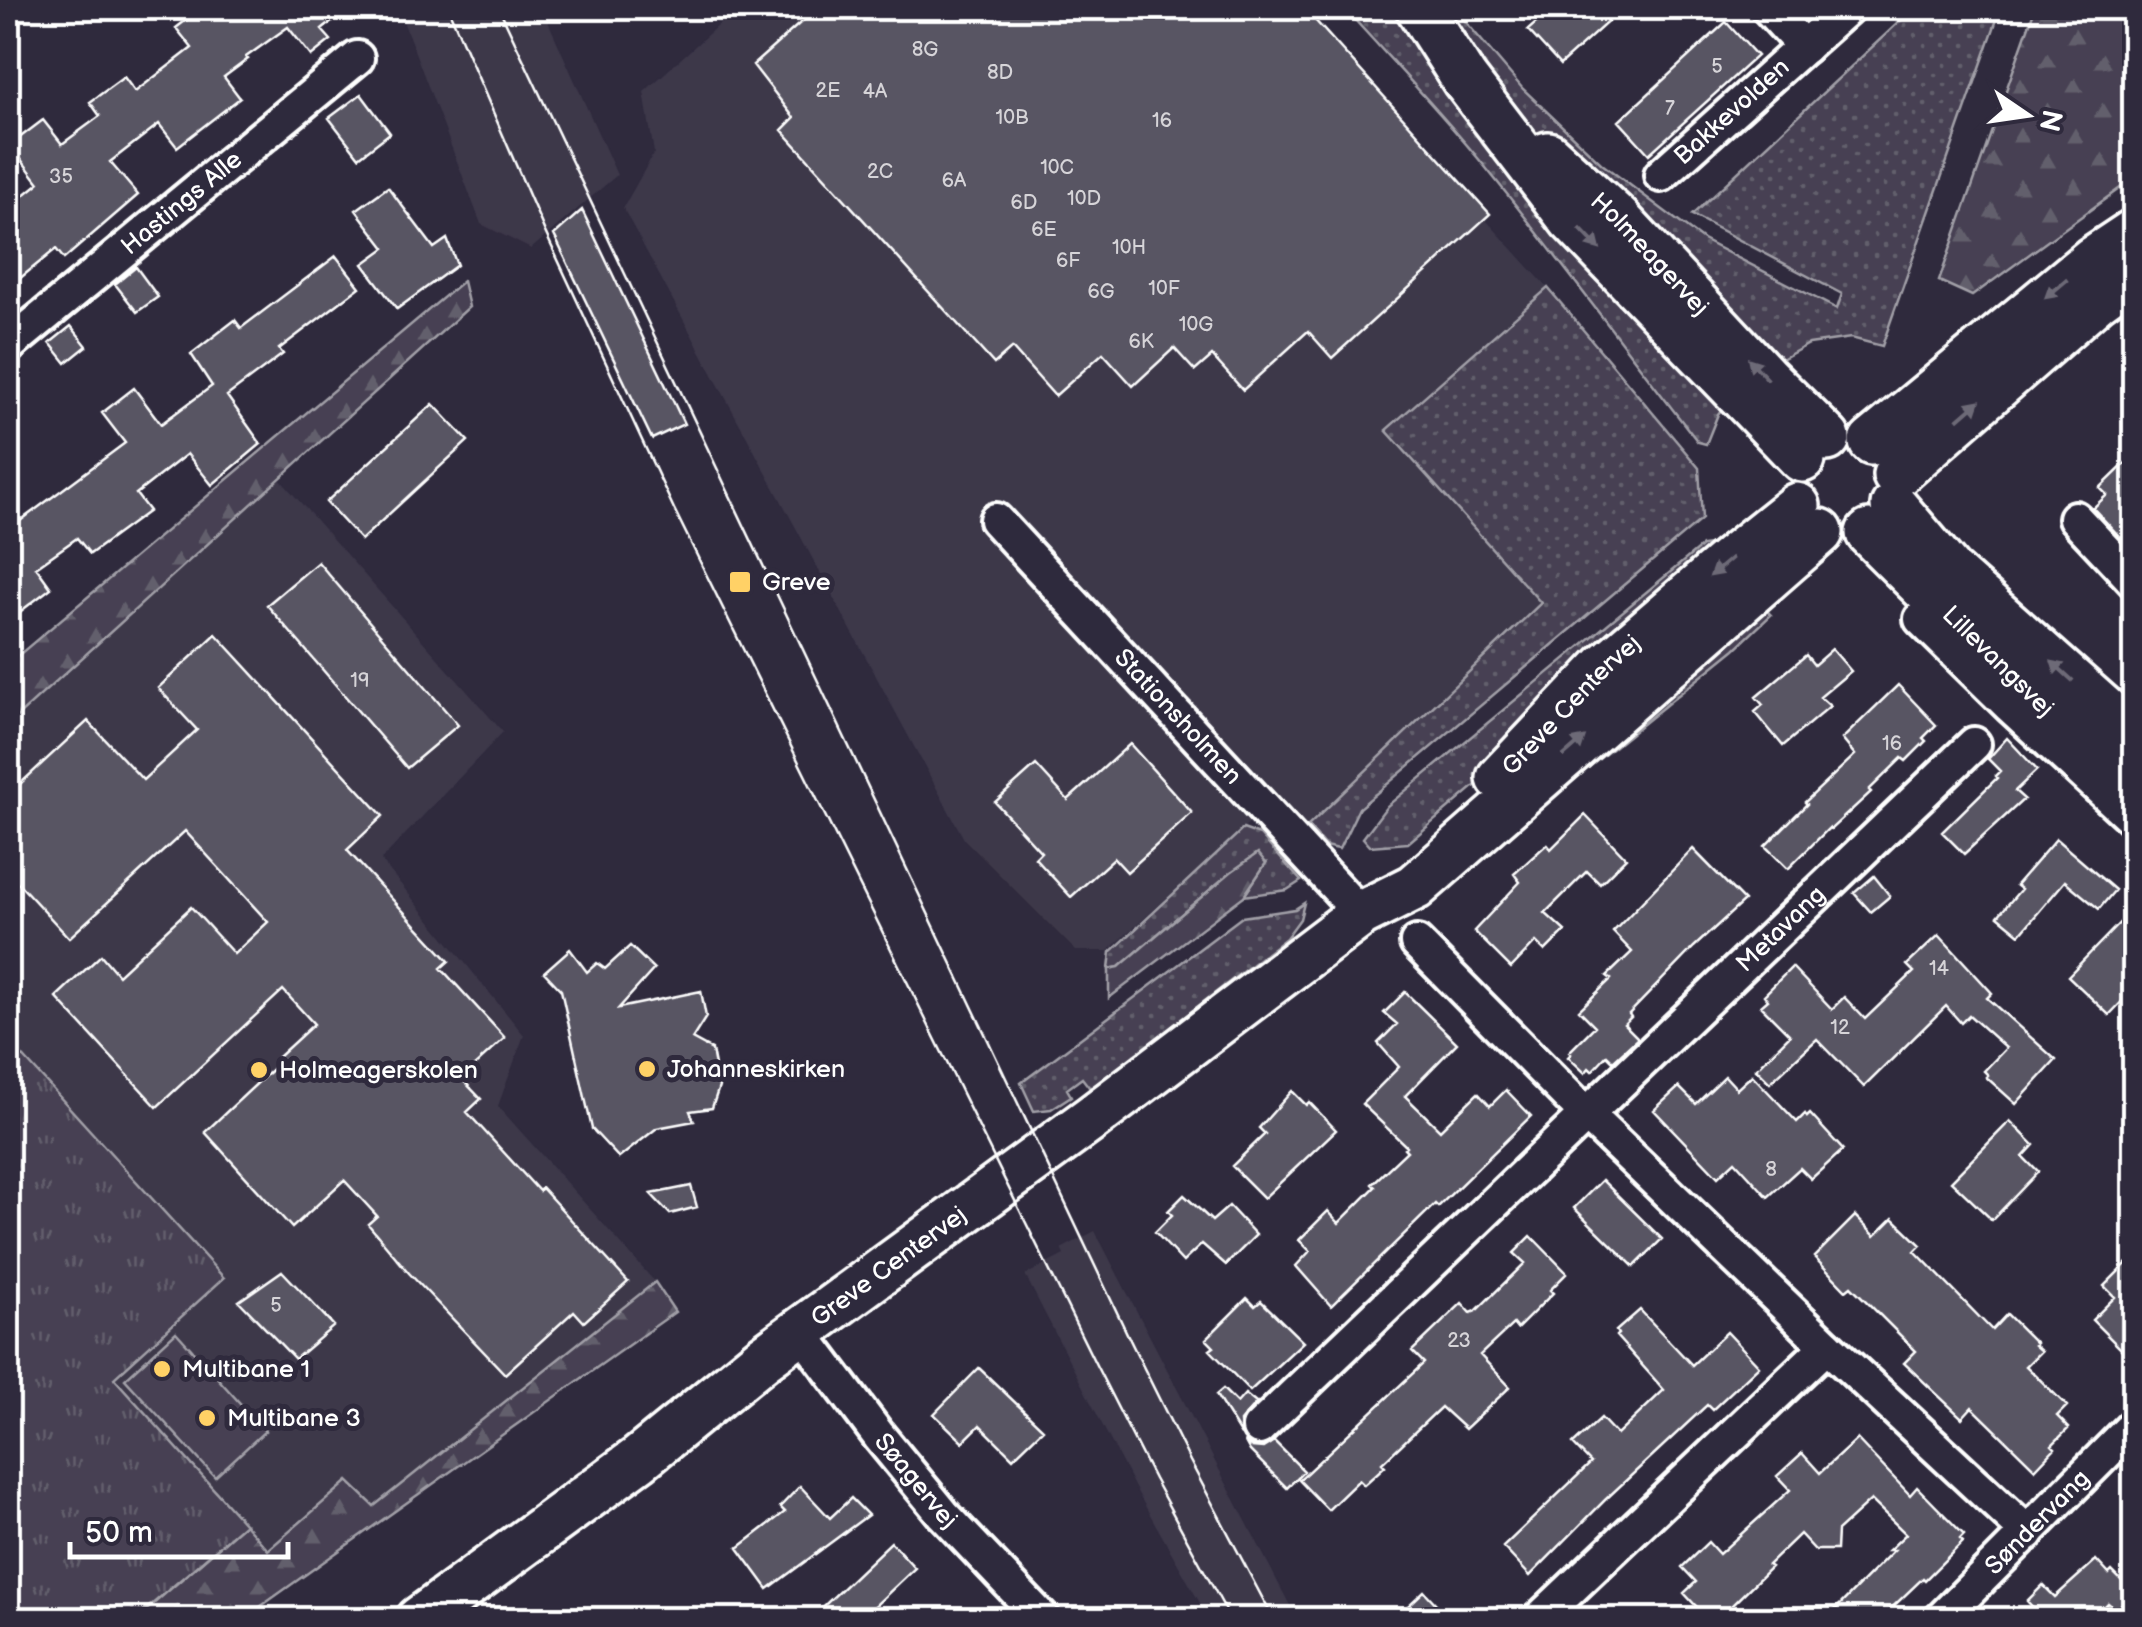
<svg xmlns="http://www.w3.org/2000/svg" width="2142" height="1627" font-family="'Balsamiq Sans',sans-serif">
<defs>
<pattern id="grass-dots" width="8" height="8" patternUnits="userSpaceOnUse" patternTransform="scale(2.5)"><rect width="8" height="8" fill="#464152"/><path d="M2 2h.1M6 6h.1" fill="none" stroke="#625e6c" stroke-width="1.8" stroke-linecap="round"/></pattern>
<pattern id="forest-firs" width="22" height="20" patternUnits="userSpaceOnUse" patternTransform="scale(2.5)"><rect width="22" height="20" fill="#464152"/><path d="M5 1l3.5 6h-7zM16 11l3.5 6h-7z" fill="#625e6c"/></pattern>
<pattern id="park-tufts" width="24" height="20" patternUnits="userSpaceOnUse" patternTransform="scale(2.5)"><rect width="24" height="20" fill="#464152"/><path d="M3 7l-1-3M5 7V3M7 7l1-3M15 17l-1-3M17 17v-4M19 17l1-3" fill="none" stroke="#625e6c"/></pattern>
</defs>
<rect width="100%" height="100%" fill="#2f2a3d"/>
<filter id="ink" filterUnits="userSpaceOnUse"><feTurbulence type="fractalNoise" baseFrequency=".01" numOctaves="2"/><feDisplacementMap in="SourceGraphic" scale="20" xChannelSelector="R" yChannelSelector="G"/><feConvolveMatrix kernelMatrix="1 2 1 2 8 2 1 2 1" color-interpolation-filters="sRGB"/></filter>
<g filter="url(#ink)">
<path fill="#3c3749" d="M398,8h144l75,167 -86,74 -50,-25z
M737,8h556l255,280 -162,142 160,178 -269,247 -28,-31 -141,127h-32l-112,-112 -341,-631 31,-55 -10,-61z
M279,478l224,254 -122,128 143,175 -26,71 157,176 -282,224 -25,-24 -80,68 -22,-26 -111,95 -127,1v-895z
M1095,1231l202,388h-88l-74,-131 -110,-213 39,-20 -3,-6z"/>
<path fill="url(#grass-dots)" stroke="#a2a0a8" stroke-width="2.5" d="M1344,8h51l99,142 236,249 -12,15 -12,30 -8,-2c-73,-93 -142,-188 -216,-279 -44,-54 -92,-104 -138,-155z
M1440,8h14l69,81 79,75 101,76 134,69 5,-15 -150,-79 222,-207h87l-119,338 -31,-8 -42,6 -38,21 -120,-128 -118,-107 -39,-42z
M1548,288l151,180 3,51 -343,289 -20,41 -14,-3 -17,-20 233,-223 -155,-173z
M1709,545l12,14 -213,199 -100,85 -38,3 -7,-8 24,-32 315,-260z
M1754,597l17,18 -36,34 -299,242z
M1243,829l17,6 41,46 -14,9 -43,6 22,-33 -35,9 -112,95 -10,2 2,-17z
M1304,903l-4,16 -14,19 -115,89 -23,33 -40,27h-19l-7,-9 -15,11 4,7 -20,13 -17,2 -13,-28 221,-166 53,-8z"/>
<path fill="url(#forest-firs)" stroke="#a2a0a8" stroke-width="2.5" d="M2035,8h99v170l-162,118 -33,-15z
M463,281l6,26 -461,418v-61z
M1258,853l8,10 -22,33 -135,102v-29l10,-2 112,-95z
M655,1282l20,30 -432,307 -108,1 110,-96 23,26 80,-69 26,25z"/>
<path fill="url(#park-tufts)" stroke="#a2a0a8" stroke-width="2.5" d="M8,1040l216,238 -110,100 131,146 -110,95h-127z"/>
<path fill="#464152" stroke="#a2a0a8" stroke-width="2.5" d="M176,1332l89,99 -50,46 -90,-98z"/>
<path fill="#595564" stroke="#fff" stroke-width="2.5" d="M202,8h147l-27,22 9,10 -20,16 -23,-29 -42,30 2,2 -24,18 16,21 -63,49 -18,-23 -49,38 28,33 -74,64 -8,-10 -48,39v-80l31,-25 -29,-38 33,-25 19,24 38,-28 -10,-14 34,-25 11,15 57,-44 -16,-20z
M817,8h487l186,206 -158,144 -24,-27 -65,59 -31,-34 -17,15 -21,-23 -41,38 -30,-33 -48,43 -43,-48 -18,16 -212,-234 12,-12 -41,-53z
M1553,8h70l-63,57 -32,-35z
M1726,22l31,34 -108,98 -30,-33z
M361,94l29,39 -31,24 -30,-39z
M388,187l46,61 13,-9 10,26 -60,44 -34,-45 22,-16 -29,-38z
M582,210l102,214 -32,15 -98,-204z
M336,256l24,31 -81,62 4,5 -56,42 34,48 -49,41 -25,-31 -51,40 13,17 -59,43 -13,-16 -41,29 15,21 -43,33v-91l117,-87 -23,-30 32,-25 27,36 51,-38 -21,-32 44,-34 6,8z
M136,267l22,30 -21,15 -22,-28z
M71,326l16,20 -21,17 -16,-20z
M433,404l35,37 -107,99 -35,-38z
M2134,455v97l-41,-44 14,-13 -7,-7z
M318,562l140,163 -51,43 -140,-163z
M216,634l167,182 -36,34 102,111 -8,7 64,70 -44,40 20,21 -14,13 72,79 3,-3 86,94 -44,40 -10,-11 -69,63 -96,-101 -41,-49 9,-8 -33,-36 -52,48 -87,-96 76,-71 -3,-4 36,-33 -31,-34 -126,117 -101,-110 45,-42 17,20 73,-68 43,47 34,-32 -83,-91 -116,107 -61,-66v-77l80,-74 55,59 54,-50 -39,-42z
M1832,649l19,22 -31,26 10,9 -47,40 -28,-34 8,-7 -7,-8 50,-42 8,10z
M1898,685l38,40 -13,13 3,3 -20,20 -4,-3 -33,32 2,2 -40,37 -2,-1 -41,41 -23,-23 42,-42 -2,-2 50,-47 -13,-16z
M2007,738l30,32 -22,21 9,8 -60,55 -22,-22 55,-54 -2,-2 5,-5 -12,-12z
M1130,744l62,69 -65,59 -13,-14 -43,39 -36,-39 6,-6 -46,-50 41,-37 32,35z
M1585,815l41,43 -26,26 -13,-13 -42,42 20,18 -20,20 -9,-9 -25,26 -37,-37 46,-49 -6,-8 33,-30 4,5z
M2056,839l59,51 -16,19 -34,-28 -45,53 -22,-18 23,-27 -5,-4z
M1693,849l51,52 -50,46 -65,67 2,3 -7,7 14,14 -25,23 -6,-6 -15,16 -3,-3 -4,5 -17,-16 3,-3 -2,-2 26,-26 -16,-16 32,-31 -4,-3 25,-24 -19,-20z
M1874,876l16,20 -19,16 -17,-19z
M2134,908v81l-25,26 -41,-39z
M1939,935l53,58 -5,5 69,62 -40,44 -30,-27 2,-2 -4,-4 22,-23 -37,-33 -8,8 -15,-17 -82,81 -47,-48 -47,44 -14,-14 34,-34 -29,-29 7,-6 -4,-5 28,-28 40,42 12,-12 21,22 49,-47 -7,-7z
M630,946l24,23 -35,39 82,-17 5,26 -14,22 20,11 7,37 -7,21 -22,3 4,10 -37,7 -38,30 -27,-29 -31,-139 -17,-18 26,-23 17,23 10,-9 8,6z
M1405,992l52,51 -52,53 35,34 38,-37 12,13 16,-16 25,26 -93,91 -3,-3 -104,102 -35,-40 14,-15 -11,-11 29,-29 11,12 36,-36 -3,-3 35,-33 -3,-3 2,-2 -44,-42 37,-37 -21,-24 19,-19 -13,-11z
M1752,1075l45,47 8,-8 2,3 3,-3 33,36 -32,29 -11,-11 -32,29 -33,-36 -17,16 -64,-67 25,-23 17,17 29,-28 12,13z
M1292,1091l14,14 3,-3 27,28 -72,68 -32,-32 33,-32 -6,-6z
M2010,1121l24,24 -11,12 15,15 -46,48 -41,-39z
M1602,1180l60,59 -28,28 -60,-59z
M691,1186l6,21 -27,7 -19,-20z
M1184,1195l28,26 17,-15 27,29 -30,30 -24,-21 -19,18 -28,-30 17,-17 -4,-4z
M1855,1216l20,20 18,-18 28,27 -6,6 77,79 15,-16 29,29 -2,2 7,6 -15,15 41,40 -10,10 12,12 -17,17 3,3 -20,21 -63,-62 -10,11 -58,-55 12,-12 -65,-65 -5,4 -32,-33z
M1531,1236l36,37 -17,17 3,3 -36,36 -4,-5 -33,31 30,32 -45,42 -24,-22 -59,56 3,3 -21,19 -5,-5 -31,30 -29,-30 125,-117 -12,-12 50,-48 9,10 5,-2 49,-48 -11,-10z
M2134,1256v106l-42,-42 23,-23 -11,-11z
M282,1271l52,55 -39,33 -56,-58z
M1247,1298l8,8 6,-5 42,41 -53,49 -40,-41 4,-3 -8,-8z
M1640,1310l52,55 35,-33 32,34 -47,44 -5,-5 -102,95 -75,76 -27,-29 88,-84 -18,-19 28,-26 16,17 47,-45 -48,-54 2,-2 -2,-3z
M979,1368l64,61 -30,29 -33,-33 -17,17 -29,-28z
M1223,1389l14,14 8,-9 11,9 -16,19 1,13 -25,-40z
M1857,1439l53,56 7,-8 47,48 -4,4 3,3 -38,38 -2,-2 -44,42h-54l69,-70h-5l17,-16 -35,-34 -34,31 -1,19h-21l-15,-16 -32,31 3,2 -46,45 -2,-3 -14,11 -25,-27 12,-11 -14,-15 26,-25 11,12 71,-64 -13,-14 25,-23 18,20z
M1274,1441l30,30 -17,17 -37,-37 -5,-9 7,5 11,1z
M800,1486l30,32 21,-20 17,17 -100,74 -30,-41 47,-36 -5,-5z
M891,1542l24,26 -55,52h-51z
M2096,1560l13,14 3,-3 21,21 -17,18 -8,-7 -17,17h-59l6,-7 -11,-12 16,-16 12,12z
M1424,1591l27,29h-58z"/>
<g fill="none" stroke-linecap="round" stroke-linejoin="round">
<defs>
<g id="street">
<path d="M1768,8l36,39"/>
<path id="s1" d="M1661,175l186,-167"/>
<path id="s2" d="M8,346l349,-288"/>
<path d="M2075,518l59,63"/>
<path id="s3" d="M996,520l365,394"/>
<path d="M1921,619l89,87 124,114"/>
<path d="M1417,943l171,173 239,230 201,187"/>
<path id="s4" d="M801,1332l78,104 64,78 101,106"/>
<path id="s5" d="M1259,1428l715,-684"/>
<path d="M1538,1620l289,-274"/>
<path id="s6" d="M1940,1620l194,-195"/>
</g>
<g id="secondary">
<path d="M1419,8l46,72 107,140 230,239"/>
<path id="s7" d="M1548,155l70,64 148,159 61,60"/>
<path d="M1872,442l220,-182 42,-28"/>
<path d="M1896,475l201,-176 37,-27"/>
<path d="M1894,506l56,66 184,164"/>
<path id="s8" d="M1869,533l194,193 36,29 35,25"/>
<path id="s9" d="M1500,778l106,-112 126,-108 65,-52"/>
<path id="s10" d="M419,1620l220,-161 124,-101 329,-240 269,-204 54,-27 405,-355"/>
</g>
</defs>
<use href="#street" stroke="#fff" stroke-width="40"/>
<use href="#secondary" stroke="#fff" stroke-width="52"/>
<use href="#street" stroke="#2f2a3d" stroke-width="32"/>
<use href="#secondary" stroke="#2f2a3d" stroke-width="45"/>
<path stroke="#fff" stroke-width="2.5" d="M448,8l97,224 129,277 422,856 58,114 77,141
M499,8l633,1336 58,117 84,159"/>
</g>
<defs><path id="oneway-solid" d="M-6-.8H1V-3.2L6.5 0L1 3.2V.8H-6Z" transform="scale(2.5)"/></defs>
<g fill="#6d6a77">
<use href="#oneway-solid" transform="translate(1590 239) rotate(46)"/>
<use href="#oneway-solid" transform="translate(2056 289) rotate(140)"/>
<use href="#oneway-solid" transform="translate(1758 369) rotate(-133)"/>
<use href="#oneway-solid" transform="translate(1969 410) rotate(-41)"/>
<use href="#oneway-solid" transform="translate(1721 567) rotate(140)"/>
<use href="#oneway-solid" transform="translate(2062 671) rotate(-138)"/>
<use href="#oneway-solid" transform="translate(1574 747) rotate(-41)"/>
</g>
</g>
<g fill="#ffd166" stroke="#2f2a3d" stroke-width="4">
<rect x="728" y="570" width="24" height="24" rx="5"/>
<circle cx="647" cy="1069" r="10"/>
<circle cx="259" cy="1070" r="10"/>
<circle cx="162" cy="1369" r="10"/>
<circle cx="207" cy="1418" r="10"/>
</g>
<g text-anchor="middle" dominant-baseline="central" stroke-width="10" stroke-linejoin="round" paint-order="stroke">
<g font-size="20" fill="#d6d4d8">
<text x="925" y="50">8G</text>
<text x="1717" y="67">5</text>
<text x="1000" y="73">8D</text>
<text x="828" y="91">2E</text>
<text x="875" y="92">4A</text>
<text x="1670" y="109">7</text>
<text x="1012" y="118">10B</text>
<text x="1162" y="121">16</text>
<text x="1057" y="168">10C</text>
<text x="880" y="172">2C</text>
<text x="61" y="177">35</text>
<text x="954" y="181">6A</text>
<text x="1084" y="199">10D</text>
<text x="1024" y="203">6D</text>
<text x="1044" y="230">6E</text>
<text x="1129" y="248">10H</text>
<text x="1068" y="261">6F</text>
<text x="1164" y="289">10F</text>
<text x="1101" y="292">6G</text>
<text x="1196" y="325">10G</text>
<text x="1141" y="342">6K</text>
<text x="360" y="681">19</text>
<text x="1892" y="744">16</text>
<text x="1939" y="969">14</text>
<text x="1840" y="1028">12</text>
<text x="1771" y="1170">8</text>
<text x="276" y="1306">5</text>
<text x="1459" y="1341">23</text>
</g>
<g font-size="25" fill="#fff" stroke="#2f2a3d">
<text stroke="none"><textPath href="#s1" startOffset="95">Bakkevolden</textPath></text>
<text stroke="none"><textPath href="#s2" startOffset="225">Hastings Alle</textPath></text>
<text stroke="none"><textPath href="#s7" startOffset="142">Holmeagervej</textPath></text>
<text stroke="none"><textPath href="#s8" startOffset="182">Lillevangsvej</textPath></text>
<text stroke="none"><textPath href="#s9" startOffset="102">Greve Centervej</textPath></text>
<text stroke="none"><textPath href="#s3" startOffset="268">Stationsholmen</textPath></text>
<text stroke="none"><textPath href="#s5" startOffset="722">Metavang</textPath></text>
<text stroke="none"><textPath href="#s10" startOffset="588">Greve Centervej</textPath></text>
<text stroke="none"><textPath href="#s4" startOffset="188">Søagervej</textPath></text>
<text stroke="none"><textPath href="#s6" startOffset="138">Søndervang</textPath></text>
</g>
<g font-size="25" fill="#fff" stroke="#2f2a3d" text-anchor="start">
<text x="762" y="582">Greve</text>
<text x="667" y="1069">Johanneskirken</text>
<text x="279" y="1070">Holmeagerskolen</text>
<text x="182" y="1369">Multibane 1</text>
<text x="227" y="1418">Multibane 3</text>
</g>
</g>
<rect width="2142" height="1627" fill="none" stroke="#2f2a3d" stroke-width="40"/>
<rect x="20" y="20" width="2102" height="1587" fill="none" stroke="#fff" stroke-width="4" filter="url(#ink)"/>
<g transform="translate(2027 115) rotate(103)" stroke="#2f2a3d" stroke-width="8" paint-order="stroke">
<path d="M0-8L18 38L0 25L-18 38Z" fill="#ffffff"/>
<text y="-15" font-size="28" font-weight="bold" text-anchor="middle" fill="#ffffff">N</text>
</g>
<path d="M70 1542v15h218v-15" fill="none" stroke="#ffffff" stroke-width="5"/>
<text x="85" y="1542" font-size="30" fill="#ffffff" stroke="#2f2a3d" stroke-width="8" paint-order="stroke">50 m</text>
</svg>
